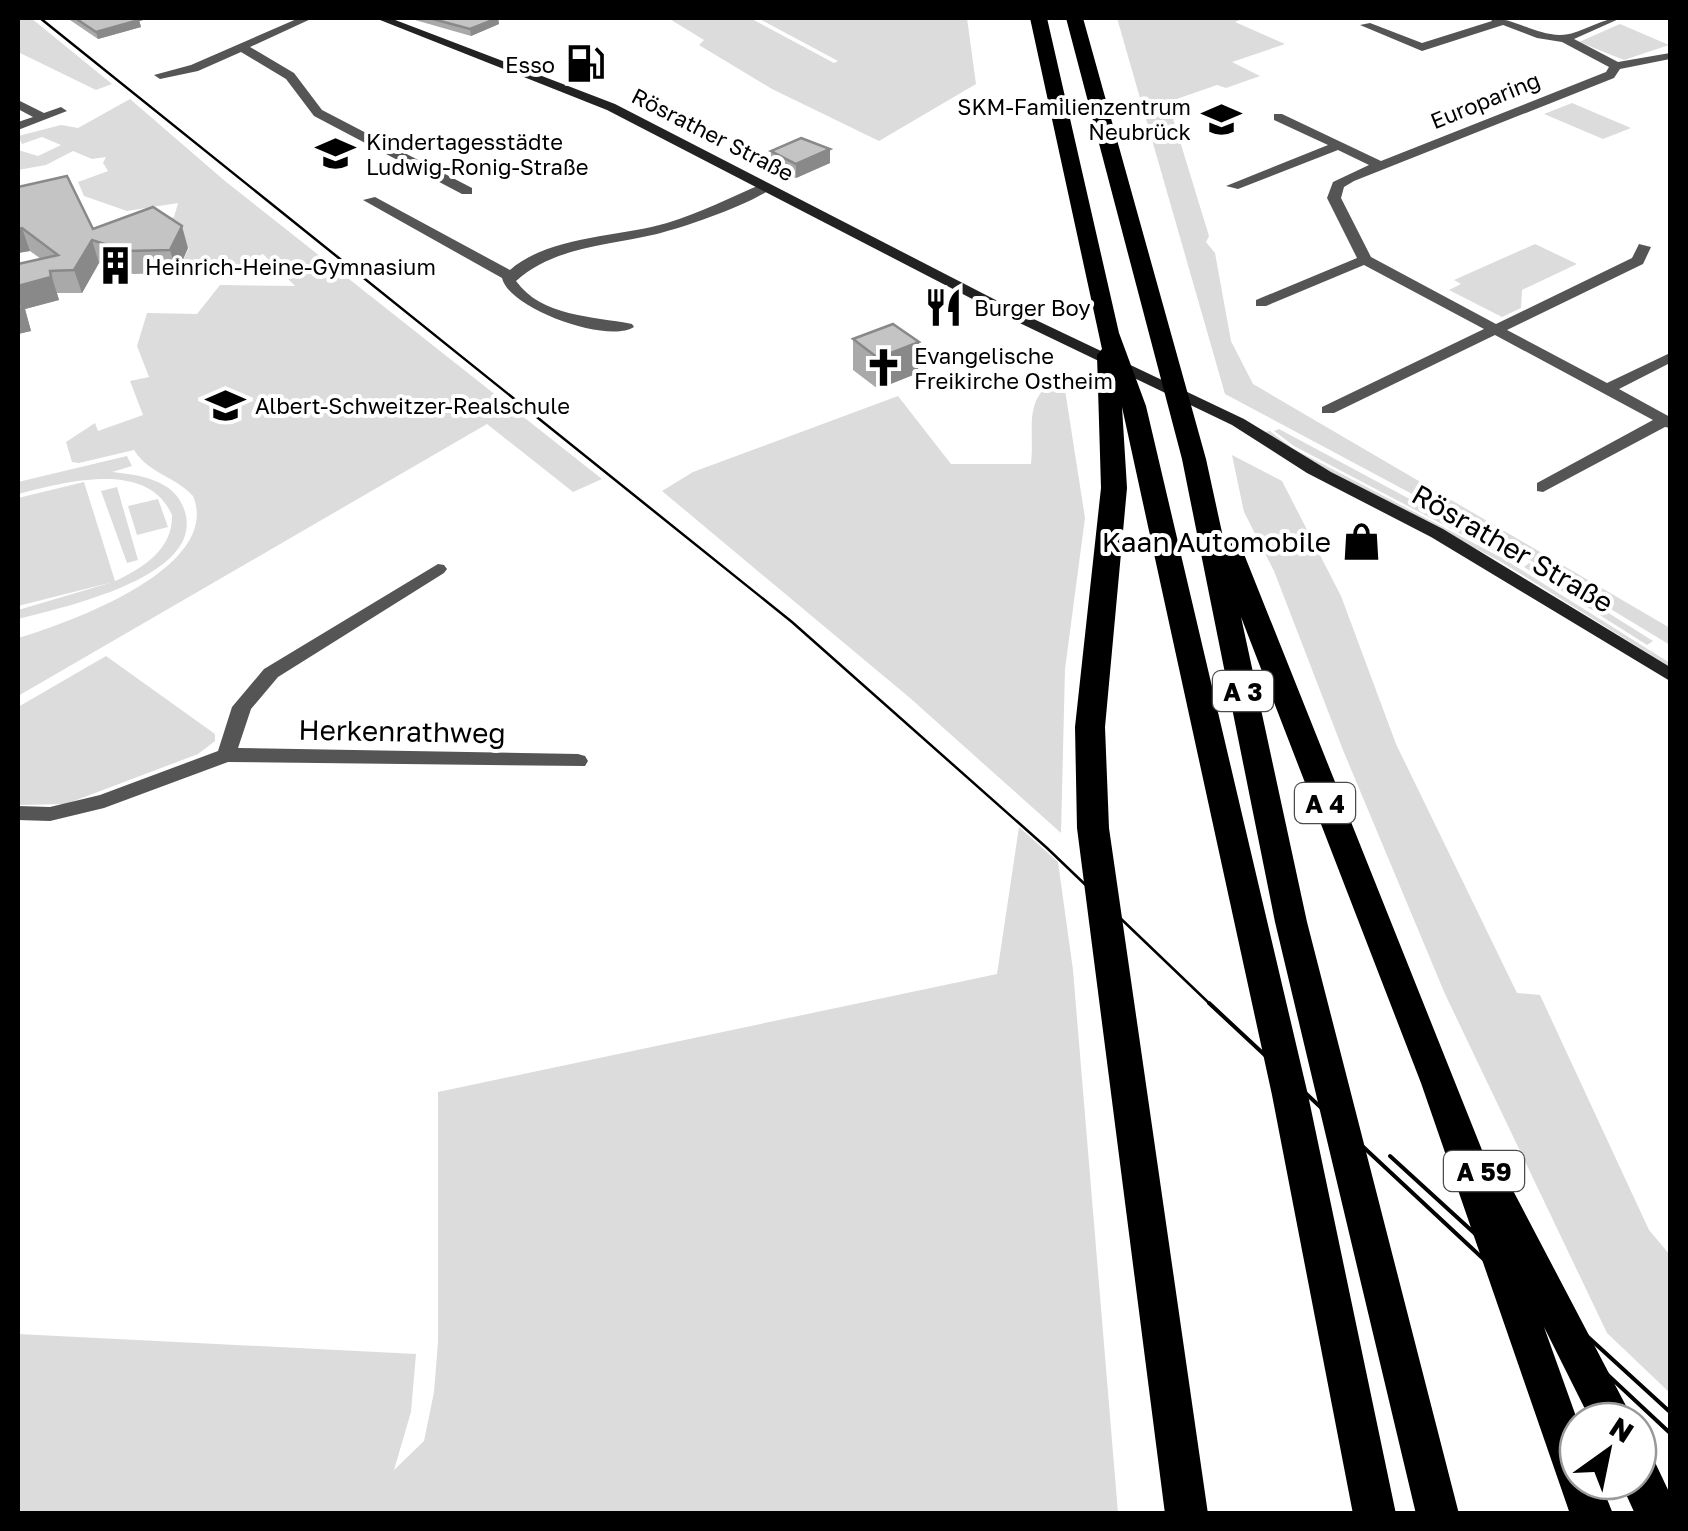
<svg xmlns="http://www.w3.org/2000/svg" width="1688" height="1531" font-family="'Golos Text',sans-serif">
<rect width="100%" height="100%" fill="#fff"/>
<path fill="#dcdcdc" d="M18,18h13l81,66 -16,6 -78,-38z
M668,18h82l84,45 4,-2 -80,-43h209l9,66 -97,57 -107,-52 -73,-44 5,-5z
M1117,18h128l-10,4 50,22 -53,18 28,14 -34,12 -9,-3 -49,17 41,134 -3,6 9,11 16,88 22,43 417,244v17l-183,-111 -262,-140z
M1620,24l49,21 -45,15 -45,-18z
M130,99l95,82 377,298 -29,13 -86,-68 -469,272v-58c50,-15 205,-70 175,-142 -18,-20 -44,-22 -59,-46l-55,13 -7,-1 -6,-20 29,-19 3,8 45,-16 -13,-34 19,-4 -12,-31 10,-33 50,1 23,-29 75,1 -32,-32 -36,17 -50,2 12,-25 -41,-22 26,-9 4,-14 -51,8 -43,-15 -6,-14 30,-11 -5,-8 3,-6 -14,2 -19,-8 -27,14 -28,5v-20l20,6 23,-11 -19,-8 -20,7 -4,-8 43,-11 17,3z
M1572,103l59,25 -28,11 -59,-25z
M1535,244l42,20 -55,26 -1,18 -19,9 -53,-27 12,-6 -7,-4z
M1063,377l22,141 -20,151 -4,164 -151,-135 -248,-207 31,-19 205,-76 53,68h80c4,-38 -10,-69 32,-87z
M1279,429l224,120 21,11 -6,4 -224,-118 -20,-15z
M1270,431l22,17 212,111 166,104v4l-167,-104 -200,-106 -39,-25z
M1232,455l50,26 59,115 55,148 121,249 23,2 109,235 21,25v138l-63,-60 -162,-339 -102,-244 -69,-179 -30,-59z
M127,456l5,10 -20,6c26,3 62,7 72,37 25,68 -125,99 -166,110v-9l95,-28 -95,24v-108l66,-16 31,99c28,-13 58,-32 57,-66 -25,-57 -110,-32 -154,-21v-12z
M117,487l21,73 -11,3 -26,-72z
M158,499l10,28 -31,8 -9,-29z
M1529,563l124,78 -6,4 -123,-78z
M106,656l109,78v7l-17,13 -132,50 -48,1v-98z
M1019,827l39,35 15,108 45,543h-1100v-179l398,20 -5,58 -17,58 30,-29 10,-49 4,-50v-250l559,-118z"/>
<g fill="none" stroke-linecap="round" stroke-linejoin="round">
<path fill="#555" fill-rule="evenodd" d="M299,18h14l-63,29 44,26 28,37 150,78v6h-10l-148,-78 -28,-37 -45,-27 -43,19 -38,8 -6,-4 37,-10z
M1490,18c25,0 45,17 70,17 21,0 39,-17 61,-17l-47,21 44,23 52,-9v6l-50,10 -6,9 -260,103 -10,6 -3,11 30,59 125,67 136,-66 7,-14 12,3 -8,17 -136,66 100,53 63,-30v10l-51,26 51,28v11l-5,-1 -122,65 -6,-1v-8l116,-63 -158,-85 -161,78h-12v-6l162,-78 -120,-64 -98,41h-10v-6l101,-42 -30,-60 6,-16 36,-17 -31,-15 -100,39 -12,-3 102,-41 -54,-25v-6h8l99,47 225,-89 3,-5 -47,-25 -25,-4 -34,-13 -81,26 -62,-26 10,-2 52,20 70,-22z
M18,100l26,13 17,-6 6,4 -49,19v-8l15,-5 -15,-8z
M762,184l12,3c-25,18 -86,39 -117,47 -47,11 -104,13 -141,47 26,36 76,35 116,43l2,3c-26,17 -125,-18 -132,-49l-139,-78 12,-3 135,73c38,-34 110,-33 157,-47 33,-10 64,-26 95,-39z
M438,564l6,1 3,4 -3,4 -166,104 -27,32 -13,39 340,6 7,2 3,5 -3,5 -357,-4 -124,46 -54,13 -32,-1v-14l32,1 50,-12 118,-44 14,-44 32,-38z"/>
<path fill="#222" fill-rule="evenodd" d="M375,18h15l225,86 404,208 225,107 87,53 112,57 227,138v14l-239,-144 -124,-64 -75,-48 -223,-107 -402,-208z"/>
<path fill="#000" fill-rule="evenodd" d="M1030,18h17l72,315 27,73 162,689 88,419h-43l-81,-419 -150,-688 5,81 -22,239 4,101 99,686h-43l-88,-686 -2,-101 26,-239 -4,-133 5,-6z
M1066,18h17l123,441 17,78 13,1 4,6 244,611 13,5 137,261h-43l-47,-94 34,95v59h22l13,33h-43l-149,-431 -180,-466 66,305 152,592h-43l-141,-592 -93,-463z
M1638,1452l15,6 17,36v20h-35l-15,-33h18z"/>
<path stroke="#000" stroke-width="2.5" d="M40,18l752,604 255,226 164,157"/>
<path stroke="#000" stroke-width="4" d="M1209,1003l461,430
M1390,1156l280,256"/>
</g>
<path fill="#a9a9a9" d="M67,18h67l5,2 2,7 -43,12z
M408,18h90l1,6 -28,12z
M771,151l59,12 -34,15 -25,-12z
M18,187l75,42 95,19 -11,25 -44,1 -34,-11 -17,30h-25l2,7 -34,9 6,22 -13,3v-70l23,-5 -11,-8 -12,2z
M853,339l65,34 -40,16 -25,-19z"/>
<path fill="#898989" d="M498,18l1,6 -28,12 -1,-7z
M139,20l2,7 -43,12 -2,-7z
M830,149v14l-34,15v-14z
M182,226l6,22 -11,25 -7,-23z
M22,228l8,23 -12,2v-24z
M92,240l7,23 -17,30 -8,-23z
M50,271l9,29 -34,9 6,22 -13,3v-48z
M919,342l-1,31 -40,16v-31z"/>
<path fill="#c4c4c4" stroke="#898989" stroke-width="2.5" d="M75,18h59l5,2 -43,12z
M429,18h69l-28,11z
M801,138l29,11 -34,15 -25,-13z
M67,176l26,53 60,-22 29,19 -12,24 -44,1 -34,-11 -18,30 -24,1 1,6 -33,9v-22l40,-9 -36,-27 -4,1v-42z
M18,290l4,18 -4,1z
M893,324l26,18 -41,16 -25,-19z"/>
<defs>
<symbol id="fuel-bare" viewBox="-9 -9 18 18"><path d="M-5.5-6h7V0h2V4h1.3V-2.5L3-4.5l.8-.8L6-3V5H2.5V1h-1V6h-7ZM-4.2-4.7v3.2H.2V-4.7Z" fill="#000" stroke="#fff" stroke-width="2.5" paint-order="stroke"/></symbol>
<symbol id="school-bare" viewBox="-9 -9 18 18"><path d="M0-5L7-2L0 1L-7-2ZM-4 1L0 2.5L4 1V4Q0 6-4 4Z" fill="#000" stroke="#fff" stroke-width="2.5" paint-order="stroke"/></symbol>
<symbol id="building-bare" viewBox="-9 -9 18 18"><path d="M-4-6H4V6H1V3H-1V6H-4ZM-2.5-4.3h1.7v1.8h-1.7ZM.8-4.3h1.7v1.8H.8ZM-2.5-1h1.7V.8h-1.7ZM.8-1h1.7V.8H.8Z" fill="#000" stroke="#fff" stroke-width="2.5" paint-order="stroke"/></symbol>
<symbol id="restaurant-bare" viewBox="-9 -9 18 18"><path d="M-5-6h1v4h1v-4h1v4h1v-4h1v5L-1.5 .5V6h-2V.5L-5-1ZM5-6V6H3V1.5H1.5Q1.5-4 5-6Z" fill="#000" stroke="#fff" stroke-width="2.5" paint-order="stroke"/></symbol>
<symbol id="church-bare" viewBox="-9 -9 18 18"><path d="M-1.2-6h2.4v3.5h3.3v2.4h-3.3V6h-2.4V-.1h-3.3v-2.4h3.3Z" fill="#000" stroke="#fff" stroke-width="2.5" paint-order="stroke"/></symbol>
<symbol id="shop-bare" viewBox="-9 -9 18 18"><path d="M-5-2.5h2.3a2.7 3.5 0 0 1 5.4 0H5L5.5 6h-11ZM-1.5-2.5h3a1.5 2.3 0 0 0-3 0Z" fill="#000" stroke="#fff" stroke-width="2.5" paint-order="stroke"/></symbol>
</defs>
<g fill-rule="evenodd">
<use href="#fuel-bare" x="558" y="36" width="55" height="55"/>
<use href="#school-bare" x="1194" y="92" width="55" height="55"/>
<use href="#school-bare" x="308" y="126" width="55" height="55"/>
<use href="#building-bare" x="88" y="238" width="55" height="55"/>
<use href="#restaurant-bare" x="916" y="280" width="55" height="55"/>
<use href="#church-bare" x="856" y="340" width="55" height="55"/>
<use href="#school-bare" x="198" y="378" width="55" height="55"/>
<use href="#shop-bare" x="1334" y="514" width="55" height="55"/>
</g>
<g text-anchor="middle" dominant-baseline="central" stroke-width="8" stroke-linejoin="round" paint-order="stroke">
<g font-size="22" fill="#000" stroke="#fff" text-anchor="start">
<text x="555" y="64" text-anchor="end">Esso</text>
<text x="1191" y="106" text-anchor="end">SKM-Familienzentrum<tspan x="1191" dy="25">Neubrück</tspan></text>
<text x="366" y="141">Kindertagesstädte<tspan x="366" dy="25">Ludwig-Ronig-Straße</tspan></text>
<text x="145" y="266">Heinrich-Heine-Gymnasium</text>
<text x="974" y="307">Burger Boy</text>
<text x="914" y="355">Evangelische<tspan x="914" dy="25">Freikirche Ostheim</tspan></text>
<text x="255" y="405">Albert-Schweitzer-Realschule</text>
</g>
<g font-size="22" fill="#000" stroke="#fff">
<text transform="translate(1485 100) rotate(-22)">Europaring</text>
<text transform="translate(713 134) rotate(27)">Rösrather Straße</text>
</g>
<g fill="#fff" stroke="#4c4c4c" stroke-width="2.5">
<rect x="1213" y="671" width="60" height="40" rx="8"/>
<rect x="1295" y="783" width="60" height="40" rx="8"/>
<rect x="1444" y="1151" width="80" height="40" rx="8"/>
</g>
<g font-size="25" font-weight="bold" fill="#000">
<text x="1243" y="691">A 3</text>
<text x="1325" y="803">A 4</text>
<text x="1484" y="1171">A 59</text>
</g>
<g font-size="28" fill="#000" stroke="#fff" text-anchor="end">
<text x="1331" y="541">Kaan Automobile</text>
</g>
<g font-size="28" fill="#000" stroke="#fff">
<text transform="translate(1513 548) rotate(30)">Rösrather Straße</text>
<text transform="translate(402 731) rotate(1)">Herkenrathweg</text>
</g>
</g>
<rect width="1688" height="1531" fill="none" stroke="#000000" stroke-width="40"/>
<g transform="translate(1608 1451) rotate(33)"><circle r="48" fill="#ffffff" stroke="#999999" stroke-width="2.5"/>
<path d="M0-8L18 38L0 25L-18 38Z" fill="#000000"/>
<text y="-15" font-size="28" font-weight="bold" text-anchor="middle" fill="#000000">N</text>
</g>
</svg>
